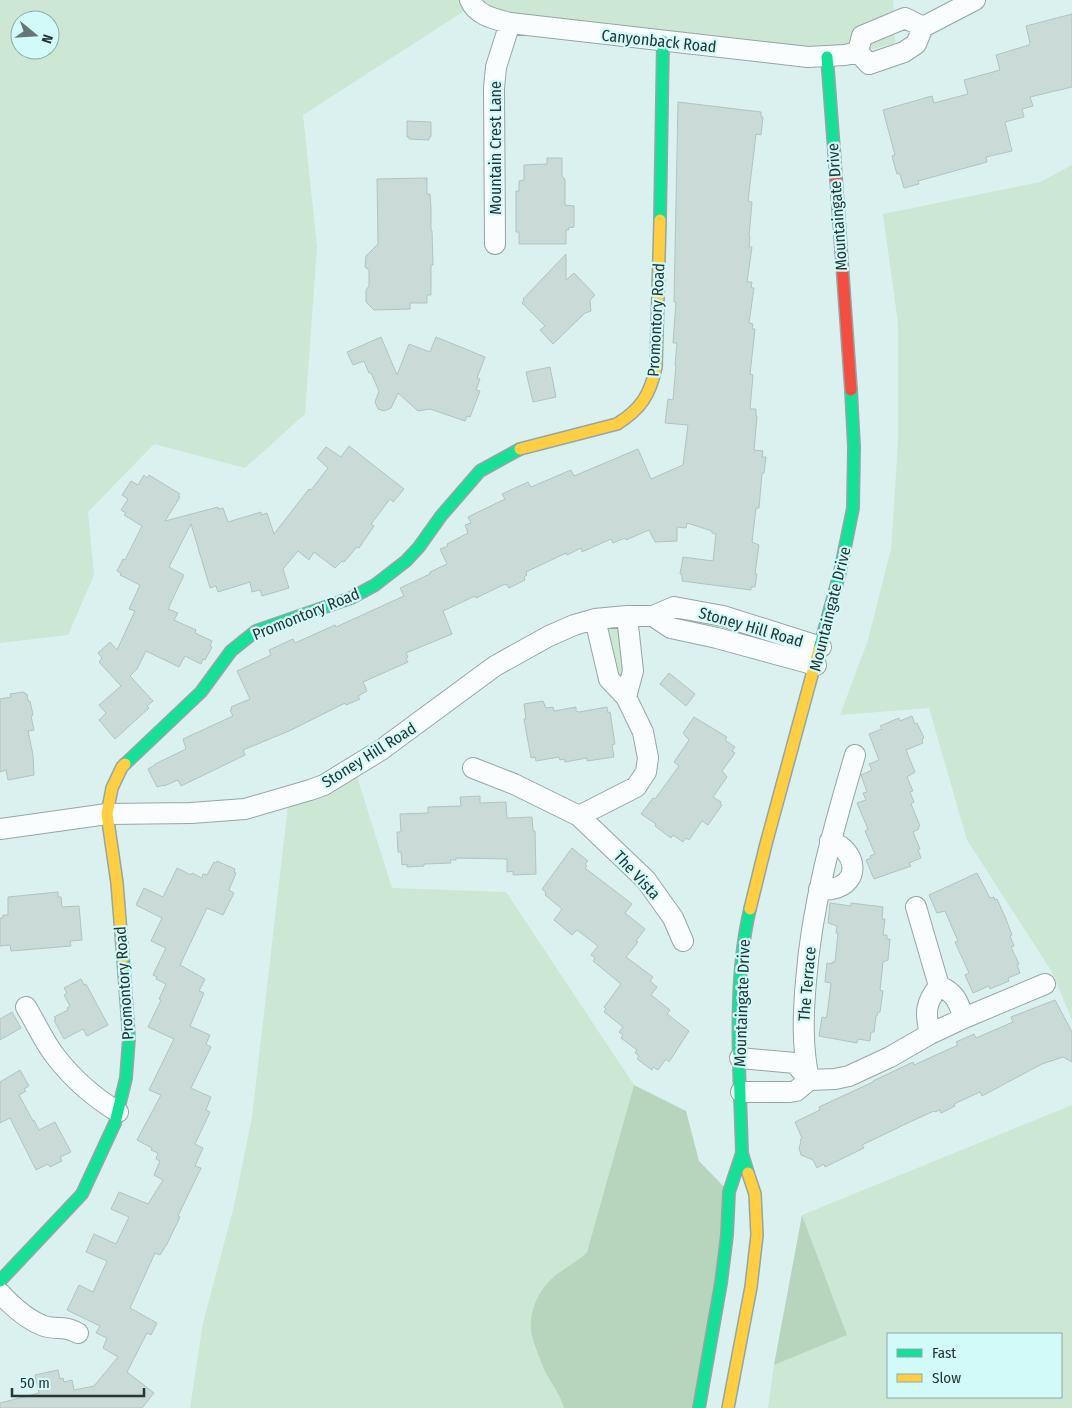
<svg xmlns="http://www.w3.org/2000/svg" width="1072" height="1408" font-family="'Fira Sans Condensed',sans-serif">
<rect width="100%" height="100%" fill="#daf1f0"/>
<path fill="#cce7d3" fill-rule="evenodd" d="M0,0h893l2,43 -36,10 -196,-12 -191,-35 -169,109 14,132 -12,167 -60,54 -91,-24 -66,68 6,63 -26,60 -68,8zM20,20h30v30h-30z
M1072,165v855l-20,-48 -85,-132 -38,-132 -89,7 28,-75 23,-91 7,-105v-121l-15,-109 157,-32z
M627,616l-1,81 -31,-78z
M354,767l38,121 114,4 128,193 -47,167 -12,11 -16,9 -15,97 18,31 2,8h-374l13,-85 31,-117 18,-89 37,-320z
M1072,1105v303h-304l6,-43 73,-30 -45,-120zM888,1334h173v63h-173z"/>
<path fill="#b6d5bc" d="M634,1085l52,26 13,50 30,31 -30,216h-135c-4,-15 -15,-27 -21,-41 -4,-11 -10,-25 -12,-36 -2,-23 10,-46 29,-59 11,-8 17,-10 27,-20z
M802,1215l45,120 -73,30z"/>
<path fill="#c9dad7" stroke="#b2c3c0" d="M1072,14v73l-42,10 3,9 -11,3 2,8 -19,5 7,29 -26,6 1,5 -69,19 1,3 -15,4 -4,-14h-3l-5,-18 3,-1 -12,-45 49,-14 2,7 34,-9 -4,-14 36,-10 -4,-15 33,-10 1,-2 -4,-17z
M678,102l83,10v5h2l-2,18 -5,-1 -8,67 4,1 -3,35h1l-1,10h3l-5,35h5l-1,6h3l-5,35 4,1 -1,5h3l-5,45 3,1 -3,34h6v7h1l-3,34 9,1 -1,6h4l-2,16h-2l-3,35h-3l-4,34 7,3 -4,29h2l-2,13h-4v3l-69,-9v-6l-2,-1 3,-17 30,4 3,-27 -4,-1v-2l-25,-8 -1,5 -9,-1v14l-22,1 -6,-12 -23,10 -1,-2 -12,5 -2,-4 -29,13 -1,-4 -14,7 -1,-2 -40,19 1,3 -3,2 1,3 -16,8 -2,-3 -2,-1 -29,14 -1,-2 -32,15 9,23 -46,19 2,4 -2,2 2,3 -45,20 4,9 -9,5 2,3 -14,6 -1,-2 -56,28 -46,19 2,5 -64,31 -3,-6 -14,6v-1l-7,2 -9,-18 7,-4v-1l31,-15 -3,-10 50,-23 -3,-6 2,-1 -1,-2 19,-8 -13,-28 34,-16 -2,-5 24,-11 2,4 40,-18 1,2 68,-31 -4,-8 30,-14v-2l17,-8 -7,-15 8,-3 -1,-2 21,-11 -3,-8 6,-2 -3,-6 37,-18 -3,-5 26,-12 3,5 40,-17 3,6 64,-27 13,30 32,-14 5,-40 -23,-2 3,-24 5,1 3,-35h-1l2,-22h-4l3,-41h-2z
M407,121l24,1v15h-2v3l-20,-1v-2h-2z
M547,158h15v18l3,3v26l9,1v21l-6,1 1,2h-3v14h-47v-12h-3v-41h3v-10l5,-1v-15l23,-1z
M427,178v16h3l1,14v23h1l1,34h-2v30h-4v8h-17v6l-36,1 -8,-8v-12l3,-4v-16l-4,-3 1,-11 12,-12 -1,-65z
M566,254v26l8,-7 21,22 -5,5 1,11 -6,2 -32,31 -13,-14 5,-4 -23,-23 2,-3 -1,-1z
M381,337l16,38 12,-31 21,8 6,-15 49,20 -8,21 3,1 -4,11 4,1 -10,26 -3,-1 -2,5 -35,-12 -12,2 -20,-18 -7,15 -7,3 -6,-2 -3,-7 4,-11 -8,-18h-2l-5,-12 -11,4 -6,-13z
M550,367l6,30 -23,5 -7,-30z
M349,446l55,43 -11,13 -3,-3 -19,25 3,2 -15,22 -2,-1 -13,15 -2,-1 -7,7 -21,-16 -5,8 -11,-9 -15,18 6,19 -27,8 -2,-6 -8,2 -2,-10 -32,10 -2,-6 -6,2 -19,-64 -22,43 15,8 -16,34 10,4 -4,7 22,10 -1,3 17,8 -2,5 2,1 -7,13 -2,-1 -2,5 -16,-8 -6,11 -33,-16 -9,18 -7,7 23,25 -6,5 2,2 -34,31 -16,-19 7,-7 -7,-8 22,-19 -22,-24 3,-4 -4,-5 12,-11 7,8 18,-39 -6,-2 11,-24 -20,-10 1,-2 -4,-2 6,-12 2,1 17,-34 -18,-11 2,-2 -5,-3 7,-11 -6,-4 9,-14 7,4 6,-10 3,3 2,-3 31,19 -2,2 2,1 -15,24 53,-14v2l5,-1 5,14 33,-10v3l6,-2 7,21 35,-45 2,1 17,-22 -11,-10 9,-11 15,10z
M669,673l26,21 -9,12 -26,-22z
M24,692l1,2h2l1,7h2l3,14 -2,1 3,14 -6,1 5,24 1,20 -26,5 -2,-10 -6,2v-73l11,-2 -1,-3z
M543,701l3,7 7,-1 1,4 22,-4v4l3,1 28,-5 1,6 2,-1 5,32 -3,1 2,12 -27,4v-3l-22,4 -1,-3 -4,1 -1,-3 -23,4 -1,-4 -4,1 -7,-39h2l-2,-15z
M912,716l3,8 2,-1 7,15 -2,1 1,4 -17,7 9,22 -8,5 6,14 -3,1 4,10 -3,2 9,22 -2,1 1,2 -6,3 7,17 -2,1 3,8 -12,5 2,3 -37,13 -8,-19 5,-2 -1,-2 5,-2 -10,-23 3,-2 -11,-26 9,-3 -3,-7 4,-1 -6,-17 11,-5 -3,-6 10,-4 -10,-26 13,-5 -2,-3 19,-8 1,3z
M694,717l33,20 -2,3 10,7 -3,4 3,2 -13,18 5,6 -14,20 8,5 -1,2 2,1 -14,20 -6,-4 -13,19 -3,-2 -3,4 -10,-7 -2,3 -16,-12 1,-2 -15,-10 12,-16 2,1 24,-33 -5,-4 15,-22 -6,-7z
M480,796v7l26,-1 1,16 25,-1 1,14h2l1,43 -23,1v-4l-6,1v-13l-51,-1v2h-6l1,3 -27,1v2l-17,1v-3l-5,1 -1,-13h-3l-1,-20h4l-1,-18 28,-1v-6l33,-1 -1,-9z
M572,848l16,13 -3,3 2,2 -2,2 47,36 -7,9 20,16 -9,12 2,1 -12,15 27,20 -3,4 7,6 -6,8 19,15 -3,4 22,17 -20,31 -3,-3 -8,11 -5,-3 -1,3 -15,-11 2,-3 -4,-3 2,-3 -16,-12 2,-3 -4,-3 4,-5 -19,-15 2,-3 -2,-2 17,-23 -28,-23 2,-3 -4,-3 7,-9 -21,-16 -5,5 -18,-15 8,-11 -17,-14 1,-2 -4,-4z
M217,861l18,8 -1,3 2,1 -7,17 5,3 -11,22 -16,-7 -27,57 25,14 -6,12 5,2 -14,33 20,9 -4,9 5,3 -20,41 20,9 -5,13 4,2 -15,32 8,4 -8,18 6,2 -23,48 2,1 -13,27 -7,11 -5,-2 -25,55 27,15 -6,12 -4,-2 -20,39 27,21 -12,15h-142v-5l39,-10 -4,-18 23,-5 2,9 3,-1 1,4 8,-2 2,10 20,-4 24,-29 -15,-9 4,-10 -11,-5 4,-7 -33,-16 12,-25 14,7 14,-31 -21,-9 8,-18 22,10 13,-27 -18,-8 8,-17 29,12 15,-24 -9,-5 6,-14 -4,-2 2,-6 -7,-3 1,-2 -15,-8 24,-45 -12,-5 25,-51 -26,-12 13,-27 -2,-1 7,-15 -10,-5 1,-2 -4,-2 13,-27 -15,-7 11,-23 -26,-13 8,-17 19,9 14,-29 14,7 1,-2 10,5 1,-4 4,1 7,-13 2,1z
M977,873l13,25 4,-1 1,3 2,-1 9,20 6,16 -2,1 4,10 -3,1 8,17 -2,1 3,8 -12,5 1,3 -19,8 -1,-3 -16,7 -8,-18 4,-2 -14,-31 3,-1 -13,-30 -8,2 -8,-18z
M58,892v5h3l1,10 17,-1 3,34 -12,1 1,5 -60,5 -1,-6 -10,1v-28h3v-3h5v-18z
M830,903l21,3v-3l32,4 -1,12h3l-2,16h4v4h3l-2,21 -5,2 -3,28 3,1 -3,21h-2l-1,4h-1l-2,16h-3l-1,9 -12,-2 -1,4 -38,-7 3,-19 4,1 1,-3 4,-32 -6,-1 2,-19 5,1v-2h3l3,-29h-2l1,-7 -9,-3z
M81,979l3,6 2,-1 22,41 -21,11 -4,-7 -19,10 -10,-19 2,-1 -2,-2 14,-7 -1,-2 3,-2 -6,-11 3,-2 -3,-5z
M1055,1000l17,32v30l-9,-5 -21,7 -60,32 -2,-4 -26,12 1,2 -14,7 -1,-3 -5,2 -1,-1 -22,10 -50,24 2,3 -39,19 -1,-3 -7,4 -4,-8 -12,-5 -2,-7 2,-6 -1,-2 2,-2 -7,-16 25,-12 -1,-3 54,-25v-1l40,-19 1,3 44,-20 -2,-3 18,-8 2,4 37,-16 -2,-5z
M12,1012l9,16 -21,12v-21z
M20,1070l9,16 -5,3 2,2 -7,4 14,26 1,-1 5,10 16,-8 16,30 -11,5 2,4 -12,6 -2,-3 -12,6 -26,-52 -10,5v-41z"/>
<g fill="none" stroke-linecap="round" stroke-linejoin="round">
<defs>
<path id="street" d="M470,0c7,16 25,19 40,23l298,34 37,-2 13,-3
M923,27l-18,-9 -43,18 -4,16 11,12 35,-12 12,-8 7,-17 52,-27
M495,244l-1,-156 2,-21 14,-44
M653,616l18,12 46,10 99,27
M626,697l7,-26 -6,-55
M473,768l41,16 65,32 67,64 27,38 10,23
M579,816l57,-29 10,-15 2,-14 -5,-26 -17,-35 -17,-18 -14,-60
M0,829l107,-15 84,-1 54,-4 65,-19 14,-5 57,-35 114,-84 54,-30 25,-11 21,-6 32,-3h26l21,-9 49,9 98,31
M819,889c4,0 9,1 13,0 30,-6 25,-39 -2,-48
M916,907l23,79c-14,17 -14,27 -9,48
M939,986c17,7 19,16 25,32
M26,1007c10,16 18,35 30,50 17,22 39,41 62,55
M740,1058l55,5 14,17
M809,1080c-7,-34 -6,-65 -3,-99 6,-78 27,-151 49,-226
M741,1092h49l6,-1 13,-11 26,-1 14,-3 41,-19 40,-23 34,-16 81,-34
M0,1293c12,13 27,27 44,33 12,4 21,-1 34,7"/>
<path id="fast" d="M827,57l7,93
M660,220l3,-179
M819,649l21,-77 13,-64 1,-61 -3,-57
M125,764l76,-72 30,-41 25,-20 95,-33 24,-13 31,-24 13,-14 22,-31 39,-45 40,-22
M748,1173l-6,-20c-2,-78 -10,-168 8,-244
M0,1281l82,-87 33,-71 11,-45 3,-40 -6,-80
M699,1408l22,-125 6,-48 2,-43 13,-39"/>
<path id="slow" d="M520,449l97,-25c24,-15 33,-29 39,-57l4,-147
M750,909l16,-65 53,-195
M123,958l-6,-75 -10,-69 5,-26 10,-21 3,-3
M728,1408l23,-121 6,-52 -2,-41 -7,-21"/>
<path id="jam" d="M834,150l17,240"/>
</defs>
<use href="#street" stroke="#94a6a5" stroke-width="22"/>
<use href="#fast" stroke="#94a6a5" stroke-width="14"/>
<use href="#slow" stroke="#94a6a5" stroke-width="14"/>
<use href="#jam" stroke="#94a6a5" stroke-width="14"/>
<path stroke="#d8dfdf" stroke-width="3" stroke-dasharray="5 2.5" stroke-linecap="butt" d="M0,30l28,-16 18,-14"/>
<use href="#street" stroke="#f9fdfd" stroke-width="20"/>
<use href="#fast" stroke="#16e098" stroke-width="11"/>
<use href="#slow" stroke="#ffcf43" stroke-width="11"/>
<use href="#jam" stroke="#f24e42" stroke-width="11"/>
</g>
<g text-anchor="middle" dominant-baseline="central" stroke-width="4.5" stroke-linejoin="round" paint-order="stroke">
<g font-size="16" fill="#253635" stroke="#d1faf9">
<text transform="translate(659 41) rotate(6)">Canyonback Road</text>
<text transform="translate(495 148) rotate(-90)">Mountain Crest Lane</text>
<text transform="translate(837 207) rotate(-94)">Mountaingate Drive</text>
<text transform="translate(656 320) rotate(-87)">Promontory Road</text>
<text transform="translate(830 609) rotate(-76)">Mountaingate Drive</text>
<text transform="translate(306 614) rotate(-22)">Promontory Road</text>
<text transform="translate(751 627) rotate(16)">Stoney Hill Road</text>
<text transform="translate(369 755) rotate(-32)">Stoney Hill Road</text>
<text transform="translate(637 875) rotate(47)">The Vista</text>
<text transform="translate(124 983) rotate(-94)">Promontory Road</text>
<text transform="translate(807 984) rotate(-85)">The Terrace</text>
<text transform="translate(742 1003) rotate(-88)">Mountaingate Drive</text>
</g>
</g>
<rect x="887" y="1333" width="175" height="65" fill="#d1faf9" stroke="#8cacab"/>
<rect x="897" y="1349" width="25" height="8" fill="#16e098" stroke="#8cacab"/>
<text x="932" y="1358" font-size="15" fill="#253635">Fast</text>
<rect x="897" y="1374" width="25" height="8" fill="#ffcf43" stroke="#8cacab"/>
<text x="932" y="1383" font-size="15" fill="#253635">Slow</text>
<g transform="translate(35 35) rotate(108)"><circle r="24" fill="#d1faf9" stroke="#8cacab"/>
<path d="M0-4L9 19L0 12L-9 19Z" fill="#647776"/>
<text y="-8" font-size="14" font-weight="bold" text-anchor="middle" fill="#253635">N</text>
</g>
<path d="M12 1388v8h132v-8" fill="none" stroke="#253635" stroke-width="2.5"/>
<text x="20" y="1388" font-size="15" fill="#253635" stroke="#d1faf9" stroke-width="4" paint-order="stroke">50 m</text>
</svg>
